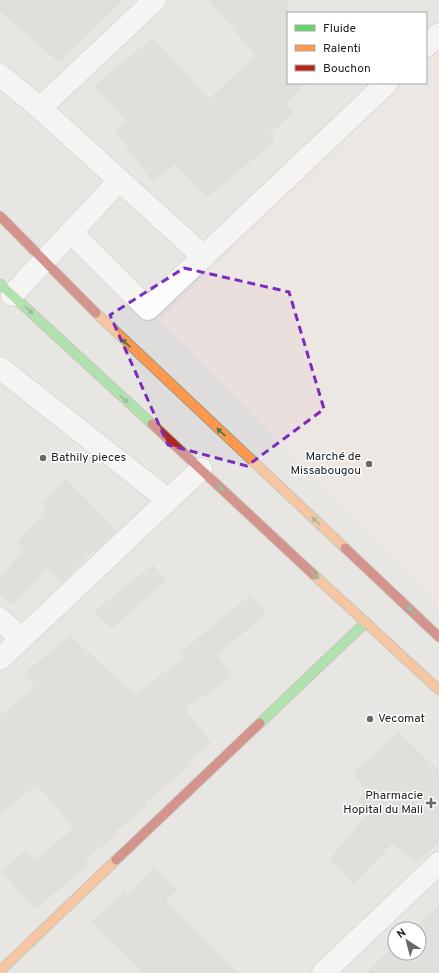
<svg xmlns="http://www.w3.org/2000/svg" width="439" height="973" font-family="Overpass,sans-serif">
<rect width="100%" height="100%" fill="#efedea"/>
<path fill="#dedddb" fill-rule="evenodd" d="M0,0h439v973h-439zM288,13h138v70h-138zM395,929h24v24h-24z"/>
<path fill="#ebdfdd" d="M439,49v558l-279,-287 244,-237h22v-21z"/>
<path fill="#d0cecb" stroke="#d2cfcc" d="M0,0h123l-64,62 -59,-51z
M209,0h79v83h18l-21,21 8,8 -24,22 6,7 -68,56 -32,-33 -23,17 -37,-51 12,-9 -33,-35 59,-48 56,61 47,-43z
M66,479l51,52 -22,21 -2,-2 -31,33 -15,-15 -34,37 -13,-11v-16l25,-29 -8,-7 30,-33 -5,-5z
M153,565l13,15 -54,48 -18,-16z
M251,595l15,19 -50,41 17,21 -49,32 27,35 -21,17 2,4 -48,39 3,3 -33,26 2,3 -32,25 4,5 -53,44 -33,-37 24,-22 10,10 38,-32 -37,-44 -37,30v-98l35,-29 -11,-13 46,-38 65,59 50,-38 -5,-4z
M398,732l41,39v71l-23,20 -24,-19 -38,41 -24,-25 39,-46 -11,-13 9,-9 -14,-19 22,-17z
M154,867l23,23 -11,11 72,72h-94l-52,-51 33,-31 3,4z
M439,906v67h-73l29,-27v7h24v-24h-5z"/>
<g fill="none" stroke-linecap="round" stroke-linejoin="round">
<defs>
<path id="street" d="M426,46l13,-12
M0,75l40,33 164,149
M40,108l115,-108
M71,232l77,77 239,-226
M12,295l108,-115
M0,368l168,132
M0,619l21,20
M0,659l201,-190
M323,973l116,-110"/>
<path id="fast" d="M0,284l152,140
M260,723l106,-101"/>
<path id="slow" d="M96,313l249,235
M314,575l125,115
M0,971l116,-111"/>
<path id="jam" d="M0,216l96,97
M152,424l162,151
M345,548l94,89
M116,860l144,-137"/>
</defs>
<use href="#street" stroke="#c5c4c2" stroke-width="24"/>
<use href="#fast" stroke="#979783" stroke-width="11"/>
<use href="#slow" stroke="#979783" stroke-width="11"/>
<use href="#jam" stroke="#979783" stroke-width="11"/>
<use href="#street" stroke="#fdfcfc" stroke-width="22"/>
<use href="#fast" stroke="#63d668" stroke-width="9"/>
<use href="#slow" stroke="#ff974d" stroke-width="9"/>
<use href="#jam" stroke="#b3261e" stroke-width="9"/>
</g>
<defs><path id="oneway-solid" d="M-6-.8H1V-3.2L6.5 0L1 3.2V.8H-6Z"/></defs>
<g fill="#427c44">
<use href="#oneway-solid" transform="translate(29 310) rotate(43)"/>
<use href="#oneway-solid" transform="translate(126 343) rotate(-137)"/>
<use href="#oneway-solid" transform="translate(124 399) rotate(43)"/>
<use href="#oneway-solid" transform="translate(221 432) rotate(-137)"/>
<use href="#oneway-solid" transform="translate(220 487) rotate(43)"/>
<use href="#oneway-solid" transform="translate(316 521) rotate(-137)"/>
<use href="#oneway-solid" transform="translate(315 575) rotate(43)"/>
<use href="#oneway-solid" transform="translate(411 610) rotate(-137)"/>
</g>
<path d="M0 0H439V973H0ZM184,268l105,24 35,117 -77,57 -79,-21 -58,-130z" fill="#efedea" fill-opacity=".55" fill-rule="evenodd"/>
<path fill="none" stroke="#7b2cbf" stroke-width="3" stroke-dasharray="8 5" stroke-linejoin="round" d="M184,268l105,24 35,117 -77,57 -79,-21 -58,-130z"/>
<g fill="#696867" stroke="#fff" stroke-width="1.5">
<circle cx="43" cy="458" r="4"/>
<circle cx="369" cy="464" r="4"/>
<circle cx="370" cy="719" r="4"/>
<path d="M429 797h4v4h4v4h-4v4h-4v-4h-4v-4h4z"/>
</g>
<g text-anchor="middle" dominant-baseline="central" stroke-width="3" stroke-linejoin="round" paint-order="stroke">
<g font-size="12" fill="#212121" stroke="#fff" text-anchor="end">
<text x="361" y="457">Marché de<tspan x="361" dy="14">Missabougou</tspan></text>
<text x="51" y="458" text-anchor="start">Bathily pieces</text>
<text x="378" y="719" text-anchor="start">Vecomat</text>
<text x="423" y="796">Pharmacie<tspan x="423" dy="14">Hopital du Mali</tspan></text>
</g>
</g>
<rect x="287" y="12" width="140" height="72" fill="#ffffff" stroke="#a6a6a6"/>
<rect x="295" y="25" width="20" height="6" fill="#63d668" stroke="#a6a6a6"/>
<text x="323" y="32" font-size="12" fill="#212121">Fluide</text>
<rect x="295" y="45" width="20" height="6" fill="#ff974d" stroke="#a6a6a6"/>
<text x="323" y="52" font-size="12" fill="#212121">Ralenti</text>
<rect x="295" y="65" width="20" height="6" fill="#b3261e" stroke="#a6a6a6"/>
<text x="323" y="72" font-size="12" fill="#212121">Bouchon</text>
<g transform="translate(407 941) rotate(324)"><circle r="19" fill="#ffffff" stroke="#a6a6a6"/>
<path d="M0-3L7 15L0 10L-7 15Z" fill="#696867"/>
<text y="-6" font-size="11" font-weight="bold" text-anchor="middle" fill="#212121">N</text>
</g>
</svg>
